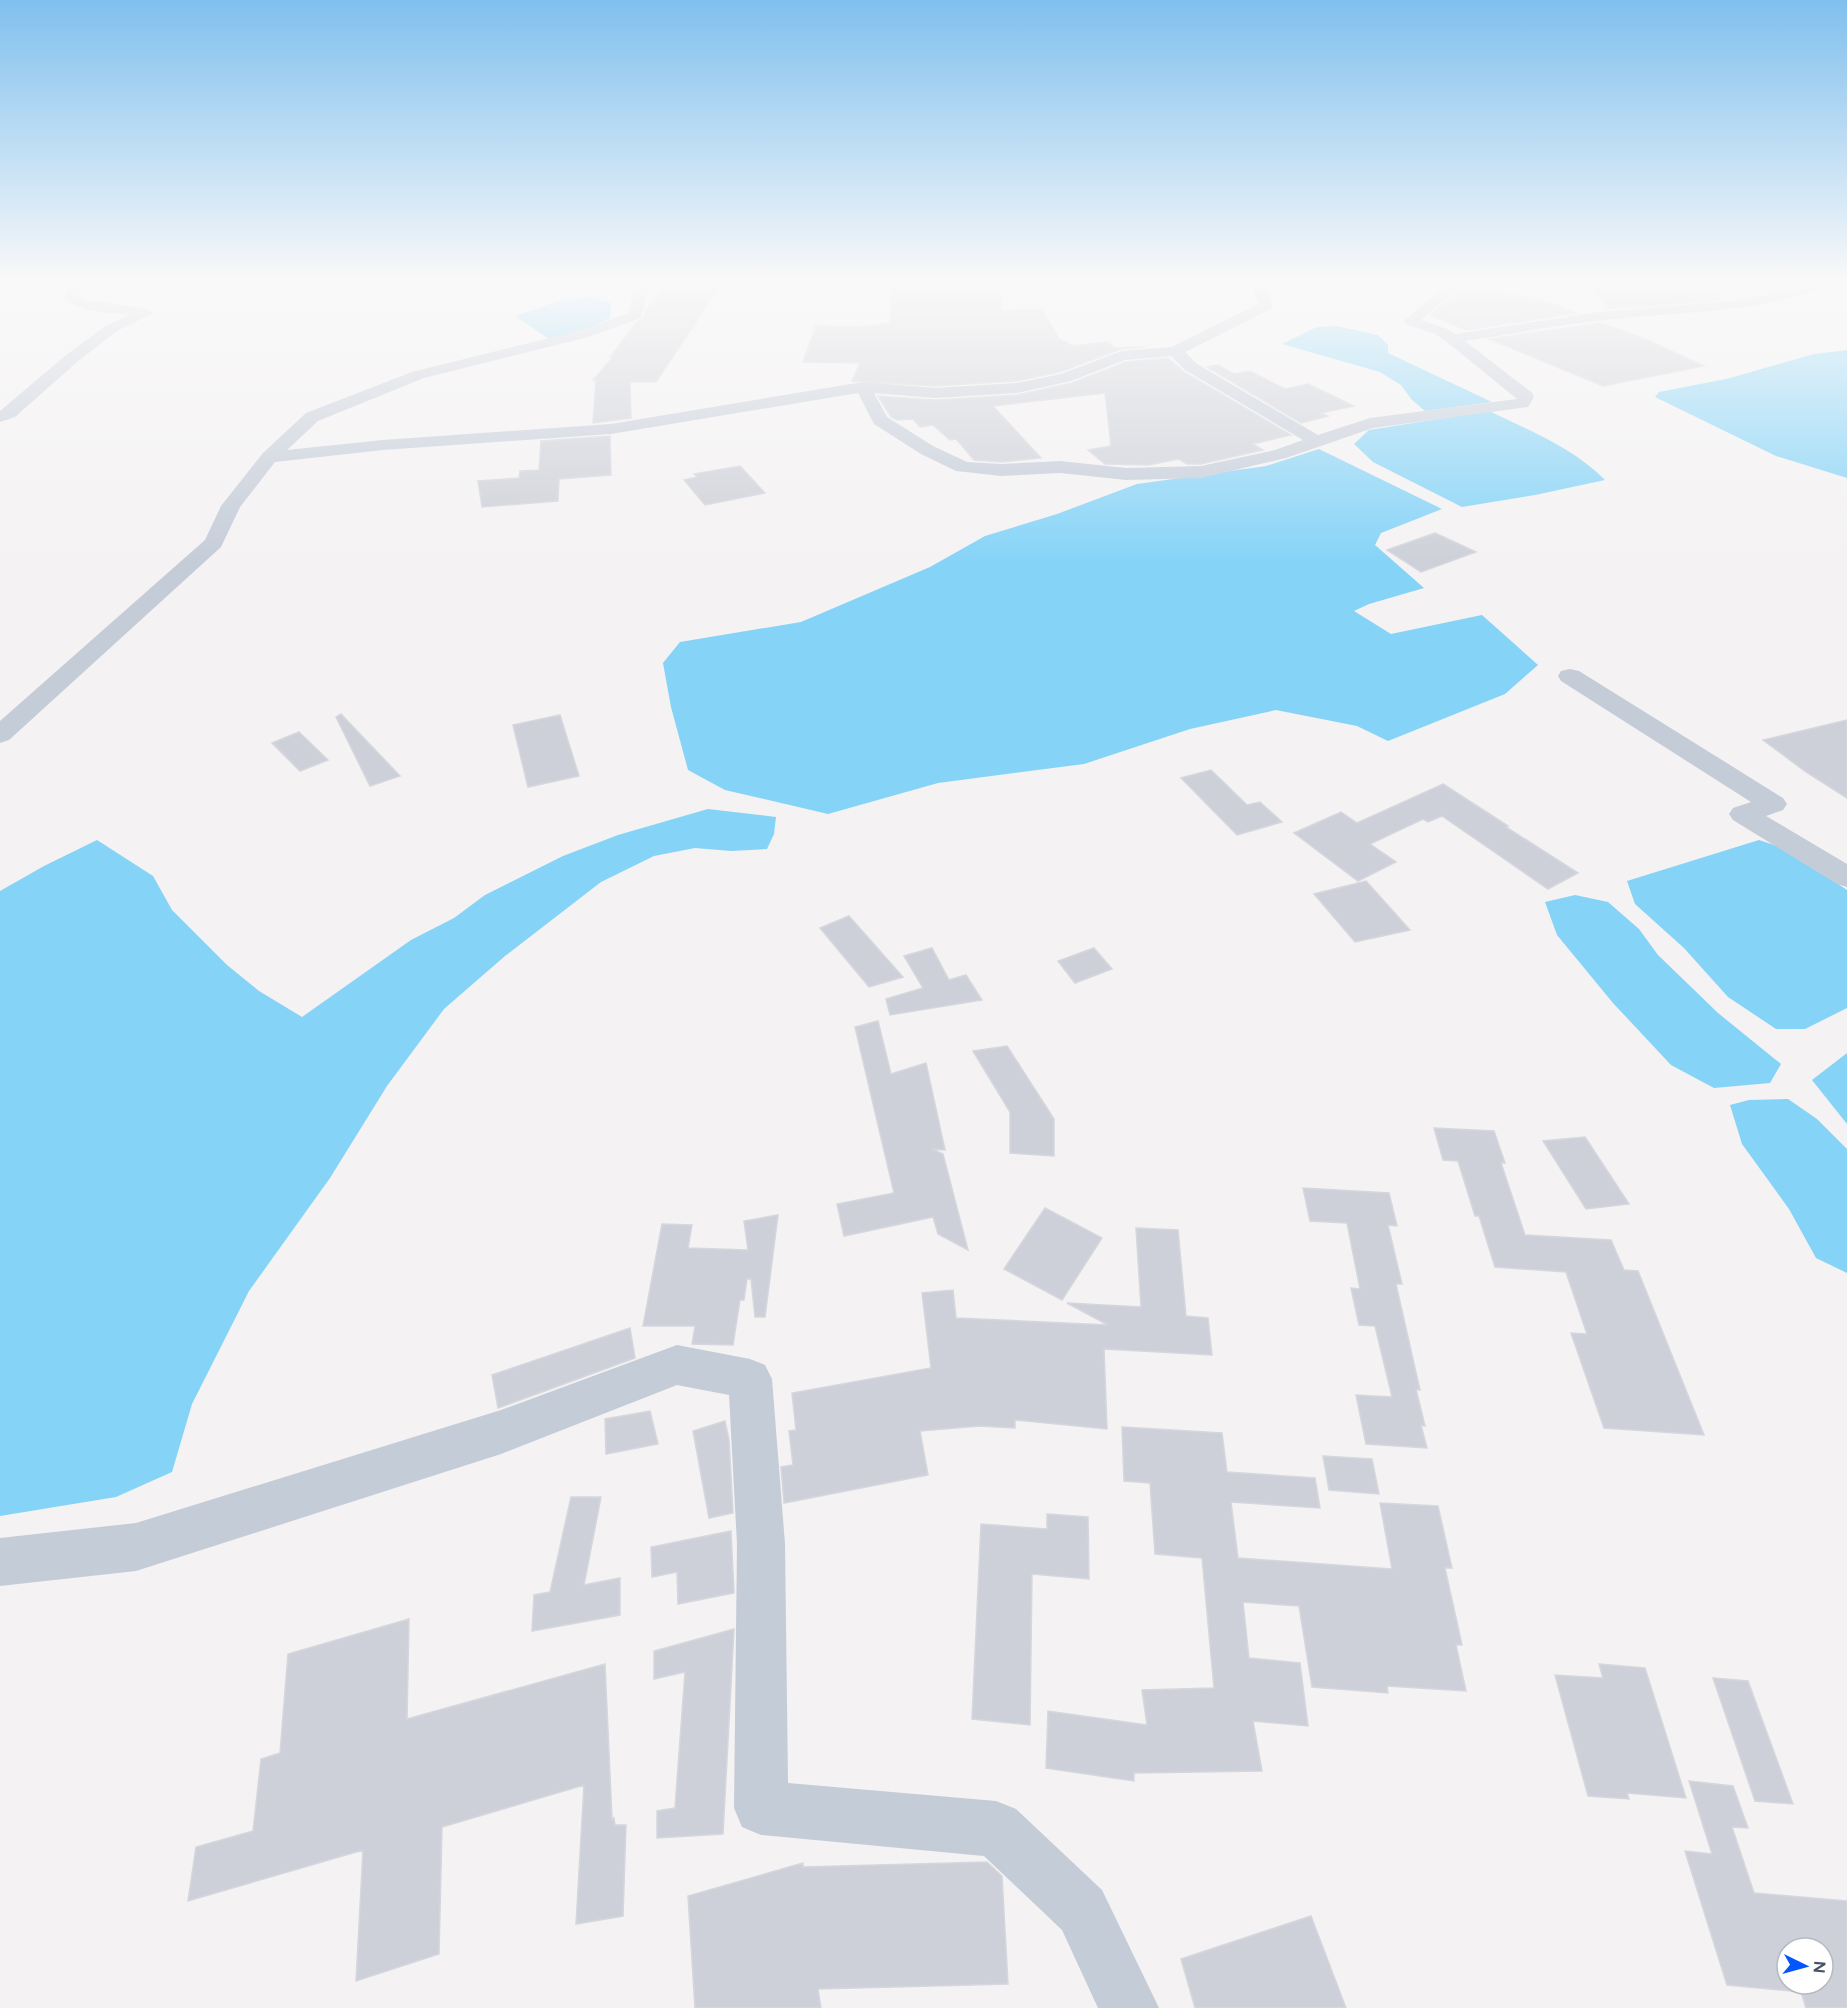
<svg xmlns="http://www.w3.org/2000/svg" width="1847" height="2008" font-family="Figtree,sans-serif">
<rect width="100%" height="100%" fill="#f4f2f2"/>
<path fill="#85d3f7" d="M590,297l21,6 -1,15 -24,12 -37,9 -34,-23 44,-15z
M1336,326l42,9 10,10v8l104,49 -67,9 -13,-11 -11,-15 -21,-13 -98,-28 35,-17z
M1847,350v128l-71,-22 -121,-59 4,-5 67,-13 88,-25z
M1489,411c41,20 83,36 116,69l-70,15 -73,12 -89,-45 -19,-18 15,-14z
M1319,449l123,60 -61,24 -6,12 49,43 -55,16 -15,7 37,23 91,-19 56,50 -33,29 -117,47 -31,-15 -81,-16 -86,19 -106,35 -146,19 -110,31 -103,-24 -37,-20 -17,-63 -8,-44 17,-21 121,-20 129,-55 55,-31 72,-22 80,-30 129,-18z
M708,809l68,8 -2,17 -7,15 -36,2 -36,-3 -41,8 -53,26 -96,74 -61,53 -57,77 -57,92 -81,113 -57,113 -20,68 -56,25 -116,19v-625l44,-25 53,-26 56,36 19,34 55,55 32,26 43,26 109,-77 43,-22 31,-23 78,-39 55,-21z
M1759,840l27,9 61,41v118l-42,21h-29l-48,-32 -44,-49 -49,-44 -8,-23z
M1575,895l33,7 31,27 19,26 60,58 63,51 -11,19 -56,5 -43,-23 -58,-62 -56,-68 -12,-33z
M1847,1053v71l-35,-44z
M1788,1099l29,20 30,30v124l-31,-15 -27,-49 -47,-65 -12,-39 19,-5z"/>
<path fill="#cdd0d8" stroke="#d5d7de" stroke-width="1.5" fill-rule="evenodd" d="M666,283h56l-66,99h-26l1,36 -38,5 3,-43h-3l20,-23h-3l27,-35 6,-3 2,-7z
M891,283h78l-6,10h38v18l41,-2 17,30 15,7 33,-4 8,6 30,-1 -24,2 -61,23 -43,9 -82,5 -83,-5 8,-18 -57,-1 13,-36 47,1 27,-4z
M1586,283h133l1,17 -110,9z
M1467,289l69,9 41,15 -111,17 -36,-15 27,-23 7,2z
M1601,323l44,16 59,27 -101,20 -114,-47z
M1168,358l16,14 107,63 -38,9 10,6 -62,14h-14l-8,-5 -31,6 -43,-1 -17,-14 23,-4 -6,-53 -112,13 48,52 -40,4 -27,-2 -18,-21 -6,1 -17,-15 -13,2 -7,-8 -16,1 -6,-3 -13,-21 57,4 82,-5 55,-12 54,-21z
M1218,365l16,9 16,-3 35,18 23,-5 46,22 -33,7 7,3 -27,7 -94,-56z
M610,436l1,39 -52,4 -1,22 -76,6 -4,-26 41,-3 1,-7 19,-1 2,-29z
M740,466l25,27 -60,12 -21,-25 13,-3 -3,-3z
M1435,533l41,19 -55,20 -34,-22z
M341,714l59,62 -30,10 -34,-69z
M560,715l19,61 -51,11 -15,-62z
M1847,720v78l-41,-26 -43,-32z
M299,732l29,28 -28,11 -28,-28z
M1211,770l36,35 13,-3 22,20 -45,13 -56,-57z
M1443,784l65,42 -2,1 72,46 -30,16 -106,-73 -14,6 -5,-3 -53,25 26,18 -38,19 -64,-48 47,-21 16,11z
M1366,881l44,49 -55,12 -41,-48z
M849,916l54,61 -34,10 -49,-59z
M932,948l17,32 17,-5 16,25 -92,15 -4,-16 37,-11 -19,-32z
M1094,948l18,21 -37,14 -17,-22z
M878,1021l13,53 35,-11 19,87 -13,-1 11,5 25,96 -30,-16 -5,-17 -89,19 -7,-32 57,-11 -39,-166z
M1007,1046l47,73v37l-44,-3v-41l-37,-61z
M1434,1128l60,3 11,32h-4l24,72 86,5 13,30 14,1 66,164 -100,-7 -33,-95 16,1 -21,-62 -71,-5 -16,-51h-4l-17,-55 -15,-1z
M1585,1137l44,67 -43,5 -43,-68z
M1303,1188l86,5 8,33 -9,-1 14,59h-6l24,106 -4,-1 9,37 -4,-1 6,23 -61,-4 -10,-49 36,2 -17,-71 -16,-1 -8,-37 9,1 -13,-66 -37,-2z
M1045,1208l57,30 -40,62 -58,-31z
M778,1215l-13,102h-10l-4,-38h-4l-3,21h-4l-7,45 -41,-1 3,-18h-52l19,-102 30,1 -4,23 60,2 -4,-29z
M1136,1228l42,2 8,86 22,2 4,37 -108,-6 3,80 -92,-9v8l-36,-2 -59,5 8,44 -144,28 -3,-36 12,-2 -4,-34 7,-1 -4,-37 139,-25 -9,-75 31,-3 3,28 152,7 -41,-22 74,4z
M630,1328l5,30 -137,50 -6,-33z
M650,1411l8,33 -52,10 -1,-35z
M725,1421l4,19 4,73 -24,5 -16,-87z
M1122,1427l100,6 5,39 88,6 5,30 -89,-6 7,56 154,11 -12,-66 58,3 14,62h-7l17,77h-6l10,46 -79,-5 1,7 -76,-6 -13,-81 -56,-4 6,56 51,5 8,63 -55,-5 9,50 -128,2v8l-88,-13 2,-57 99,14 -5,-35 72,-2 -12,-130 -47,-4 -5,-71 -26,-2z
M1323,1456l49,3 7,35 -50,-4z
M571,1497h30l-17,88 36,-7v37l-88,16 2,-36 16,-3z
M1047,1514l41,3 1,62 -57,-5 -2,151 -58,-6 9,-195 66,5z
M731,1531l3,62 -56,11 -1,-32 -25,5 -1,-30z
M409,1619l-2,100 198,-55 7,155 2,-1 1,7h11l-3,91 -47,8 8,-139 -142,42 -3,127 -83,27 7,-131 -175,51 8,-54 57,-16 8,-72 19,-6 8,-99z
M734,1629l-11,205 -66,4v-27l18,-3 10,-136 -31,7v-28z
M1599,1664l46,4 41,130 -59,-5 2,6 -41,-3 -33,-121 48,3z
M1713,1678l35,3 45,123 -38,-3z
M1689,1781l44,5 15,42 -16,-1 22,66 93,8v107h-41l-5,-16 -74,-7 -42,-134 27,3zM1787,1948h36v36h-36z
M987,1862l15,14 6,108 -190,5 3,19h-126l-7,-112 115,-33v4z
M1311,1916l35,92h-151l-14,-49z"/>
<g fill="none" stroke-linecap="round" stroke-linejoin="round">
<path fill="#c4ccd8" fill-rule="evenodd" d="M68,283h14l-3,13 8,4 59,9 7,4 -36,18 -40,31 -62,55 -15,5v-11l65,-55 42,-31 23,-10c-20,-3 -51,-2 -65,-17z
M640,283h14l-7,9 -6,26 -53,19 -164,41 -106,43 -31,29 96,-10 228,-16 252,-42 72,6 82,-5 44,-9 61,-23 50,-4 86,-43 -7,-21h14l8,23 -2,3 -86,43 12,12 121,71 52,-17 147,-19 -70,-57 -12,-8 -29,-10 -2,-3 45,-38h15l-43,37 24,8 10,6 145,-22 143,-12 42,-9 19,-8h14l-2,7c-63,22 -128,22 -193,28 -54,5 -106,15 -158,23l67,52 2,4 -6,10 -155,21 -87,30 -85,20 -75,2 -66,-7 -59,3 -45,-5 -35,-17 -47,-30 -16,-31 -247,41 -228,16 -108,12 -35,45 -19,40 -212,193 -9,3v-22l205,-181 16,-34 42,-53 43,-40 106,-41 166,-41 51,-18 4,-21zM1171,356l14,14 118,70 -28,10 -74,16 -75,2 -66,-7 -59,3 -34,-2 -34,-16 -46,-29 -13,-24 61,5 82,-5 54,-12 54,-21z
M1570,669l9,2 204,127 4,6 -4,6 -17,6 81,48v23l-10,-3 -104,-64 -4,-6 4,-6 18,-6 -190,-121 -3,-5 3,-5z
M677,1345l73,14 15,6 7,14 13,165 3,239 208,18 20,8 86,81 57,118h-61l-36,-78 -78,-74 -223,-21 -19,-8 -8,-19 3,-264 -8,-149 -52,-10 -176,69 -365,117 -136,15v-48l136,-15 365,-113z"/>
</g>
<linearGradient id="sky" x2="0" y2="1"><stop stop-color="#80c0ee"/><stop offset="0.5" stop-color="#faf9f9"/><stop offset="1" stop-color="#faf9f9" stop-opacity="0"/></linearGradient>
<rect width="1847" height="564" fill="url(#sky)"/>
<g transform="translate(1805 1966) rotate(95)"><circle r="28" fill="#ffffff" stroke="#b5bac0" stroke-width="1.5"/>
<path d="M0-4.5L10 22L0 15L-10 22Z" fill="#0456fc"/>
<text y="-9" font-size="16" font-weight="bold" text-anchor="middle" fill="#475262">N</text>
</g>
</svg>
